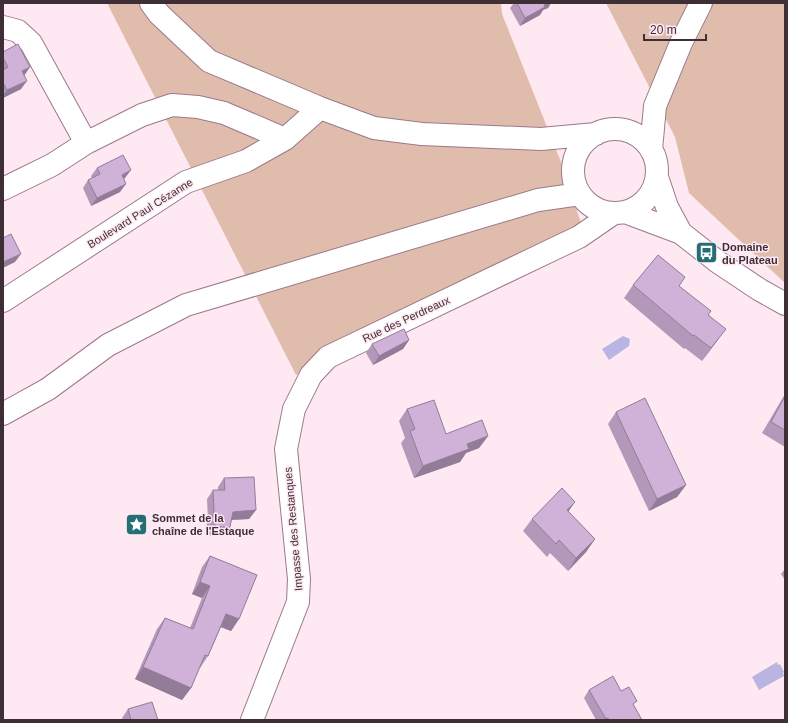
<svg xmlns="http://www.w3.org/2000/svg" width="788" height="723" font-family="Helvetica,sans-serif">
<rect width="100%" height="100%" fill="#fee8f2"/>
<path fill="#e0bcad" d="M107,3h394l1,11 59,148 21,64 -286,149z
M606,3h179v280l-96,-90 -14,-56z"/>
<path fill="#bab4e2" d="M623,336l7,3 -1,7 -20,14 -7,-11z
M777,662l1,3 2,-1 4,8 -1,1 1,3 -25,14 -7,-13z"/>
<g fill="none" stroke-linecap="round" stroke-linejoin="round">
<defs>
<path id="minor" d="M151,3l8,11 50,47 111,47 54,20 48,6 119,5 55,-5
M3,27l15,4 13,12 55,100
M573 171a42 42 0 1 1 84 0a42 42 0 1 1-84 0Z
M651,150l4,-44 26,-63 20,-40
M657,177l10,30 14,26
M3,189l49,-24 34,-22 56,-28 30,-10 26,2 26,6 61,26
M625,212l56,21 37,29 42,28 25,14
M3,301l183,-119 60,-21 39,-22 35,-31
M3,414l45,-25 60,-44 78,-40 352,-105 42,-6
M252,720l46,-118 1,-23 -13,-130 8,-40 17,-34 17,-18 232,-111 19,-9 35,-24"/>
</defs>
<use href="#minor" stroke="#9b798a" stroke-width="24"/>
<use href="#minor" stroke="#fff" stroke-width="22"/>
</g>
<path fill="#b398ba" d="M514,3h37l-3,5 -5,2 -3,5 -20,11 -10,-18z
M3,52l21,23 -3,14 -18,9z
M97,168l28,10 -1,1 -4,13 -29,14 -8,-18 5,-8 4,-2 -1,-2z
M633,285l46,1 30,29 8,26 -15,20 -17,-13 -1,1 -60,-51z
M409,340l-6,9 -30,16 -7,-12 6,-9z
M785,394v53l-23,-14z
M407,409l39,25 42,2 -9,12 -13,5 -6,9 -46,16 -13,-35 4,-5 -6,-17z
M616,412l70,73 -9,12 -28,14 -41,-87z
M224,478l32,32 -7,9 -18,1 -7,16h-13l-6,-6 3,-10 -1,-21 6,-9h5v-3z
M568,512l27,27 -9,13 -18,19 -18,-18 -3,4 -24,-26 9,-12z
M210,556l29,63 -8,12 -10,-4 -13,29 -8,12h-1l-8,20 -9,12 -47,-21 22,-50 8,-11 25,10 12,-30 -10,-4 10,-27z
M785,569v11l-4,-6z
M589,690l45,16 8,14h-46l-12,-22z
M128,709l30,11h-35l-1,-2z"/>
<path fill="#927c97" d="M548,3h3l-3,5 -5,2 -3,5 -20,11 5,-8z
M30,67l-6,9 -2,-5z
M27,81l-6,8 -18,9v-2l4,-6z
M131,170l-6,8 -9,5 6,-8z
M126,184l-6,8 -29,14 6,-8z
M21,254l-6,8 -12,6v-6z
M726,329l-24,32 9,-13z
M409,340l-6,9 -30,16 6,-9z
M488,436l-9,12 -13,5 -6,9 -46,16 9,-12 44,-22z
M686,485l-9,12 -28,14 8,-12z
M575,502l-9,13 1,-5z
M256,510l-7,9 -22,1 6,-8z
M217,527h13l-6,9h-13z
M595,539l-9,13 -18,19 8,-13z
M200,582l10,4 -8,12 -10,-4z
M226,614l13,5 -8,12 -13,-5z
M143,667l48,21 -9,12 -47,-21z"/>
<path fill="#d0b1d8" stroke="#927c97" d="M517,3h31l-4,2 1,2 -20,11z
M18,44l12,23 -8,4 5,10 -20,9 -4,-7v-13l5,-3 -5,-9v-6z
M123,155l8,15 -9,5 4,9 -29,14 -9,-18 12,-6 -3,-6z
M11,234l10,20 -18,8v-24z
M658,255l27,22 -6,9 32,25 -3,4 18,14 -15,19 -17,-13 -1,1 -60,-51z
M404,329l5,11 -30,16 -7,-12z
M785,396v34l-14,-8z
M645,398l41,87 -29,14 -41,-87z
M434,400l12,34 36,-14 6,16 -21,8 2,5 -46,17 -13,-35 5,-2 -8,-20z
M254,477l2,33 -23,2 -3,15h-13l-5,-6 2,-10 -1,-21h12l-1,-12z
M562,488l13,14 -8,8 28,29 -19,19 -17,-18 -3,4 -24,-25z
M210,556l47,19 -18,44 -13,-5 -18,42 -3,-1 -14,33 -48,-21 22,-49 28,11 17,-43 -10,-4z
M613,676l8,15 8,-4 8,14 -4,3 9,16h-33l-1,-2 -2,1 -17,-29z
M152,702l6,18h-27l-3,-11z"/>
<defs>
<symbol id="bus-square" viewBox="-11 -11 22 22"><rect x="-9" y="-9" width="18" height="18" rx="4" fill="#246e76" stroke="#fee8f2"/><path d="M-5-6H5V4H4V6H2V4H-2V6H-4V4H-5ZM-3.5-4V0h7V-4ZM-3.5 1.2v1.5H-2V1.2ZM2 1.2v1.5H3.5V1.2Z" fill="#fff"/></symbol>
<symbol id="sight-square" viewBox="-11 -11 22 22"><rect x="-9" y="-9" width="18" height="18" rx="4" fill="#246e76" stroke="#fee8f2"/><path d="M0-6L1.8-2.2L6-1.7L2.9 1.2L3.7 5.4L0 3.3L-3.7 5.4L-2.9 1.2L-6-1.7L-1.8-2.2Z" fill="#fff"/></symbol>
</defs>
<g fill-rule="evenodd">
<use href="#bus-square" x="694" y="240" width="25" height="25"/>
<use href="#sight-square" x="124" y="512" width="25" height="25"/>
</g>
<g text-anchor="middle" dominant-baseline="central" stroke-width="3" stroke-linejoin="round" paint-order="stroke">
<g font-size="11" fill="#3e2f36" stroke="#fee8f2">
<text transform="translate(140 213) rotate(-32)">Boulevard Paul Cézanne</text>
<text transform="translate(406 319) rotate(-25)">Rue des Perdreaux</text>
<text transform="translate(293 529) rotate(-95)">Impasse des Restanques</text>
</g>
<g font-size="11" font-weight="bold" fill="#3e2f36" stroke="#fee8f2" text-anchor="start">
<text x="722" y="247">Domaine<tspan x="722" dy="13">du Plateau</tspan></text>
<text x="152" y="518">Sommet de la<tspan x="152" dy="13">chaîne de l'Estaque</tspan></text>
</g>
</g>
<rect width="788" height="723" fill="none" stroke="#3e2f36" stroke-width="8"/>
<path d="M644 34v6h62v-6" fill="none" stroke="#3e2f36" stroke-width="2"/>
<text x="650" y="34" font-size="12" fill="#3e2f36" stroke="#fee8f2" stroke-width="3" paint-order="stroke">20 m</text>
</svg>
